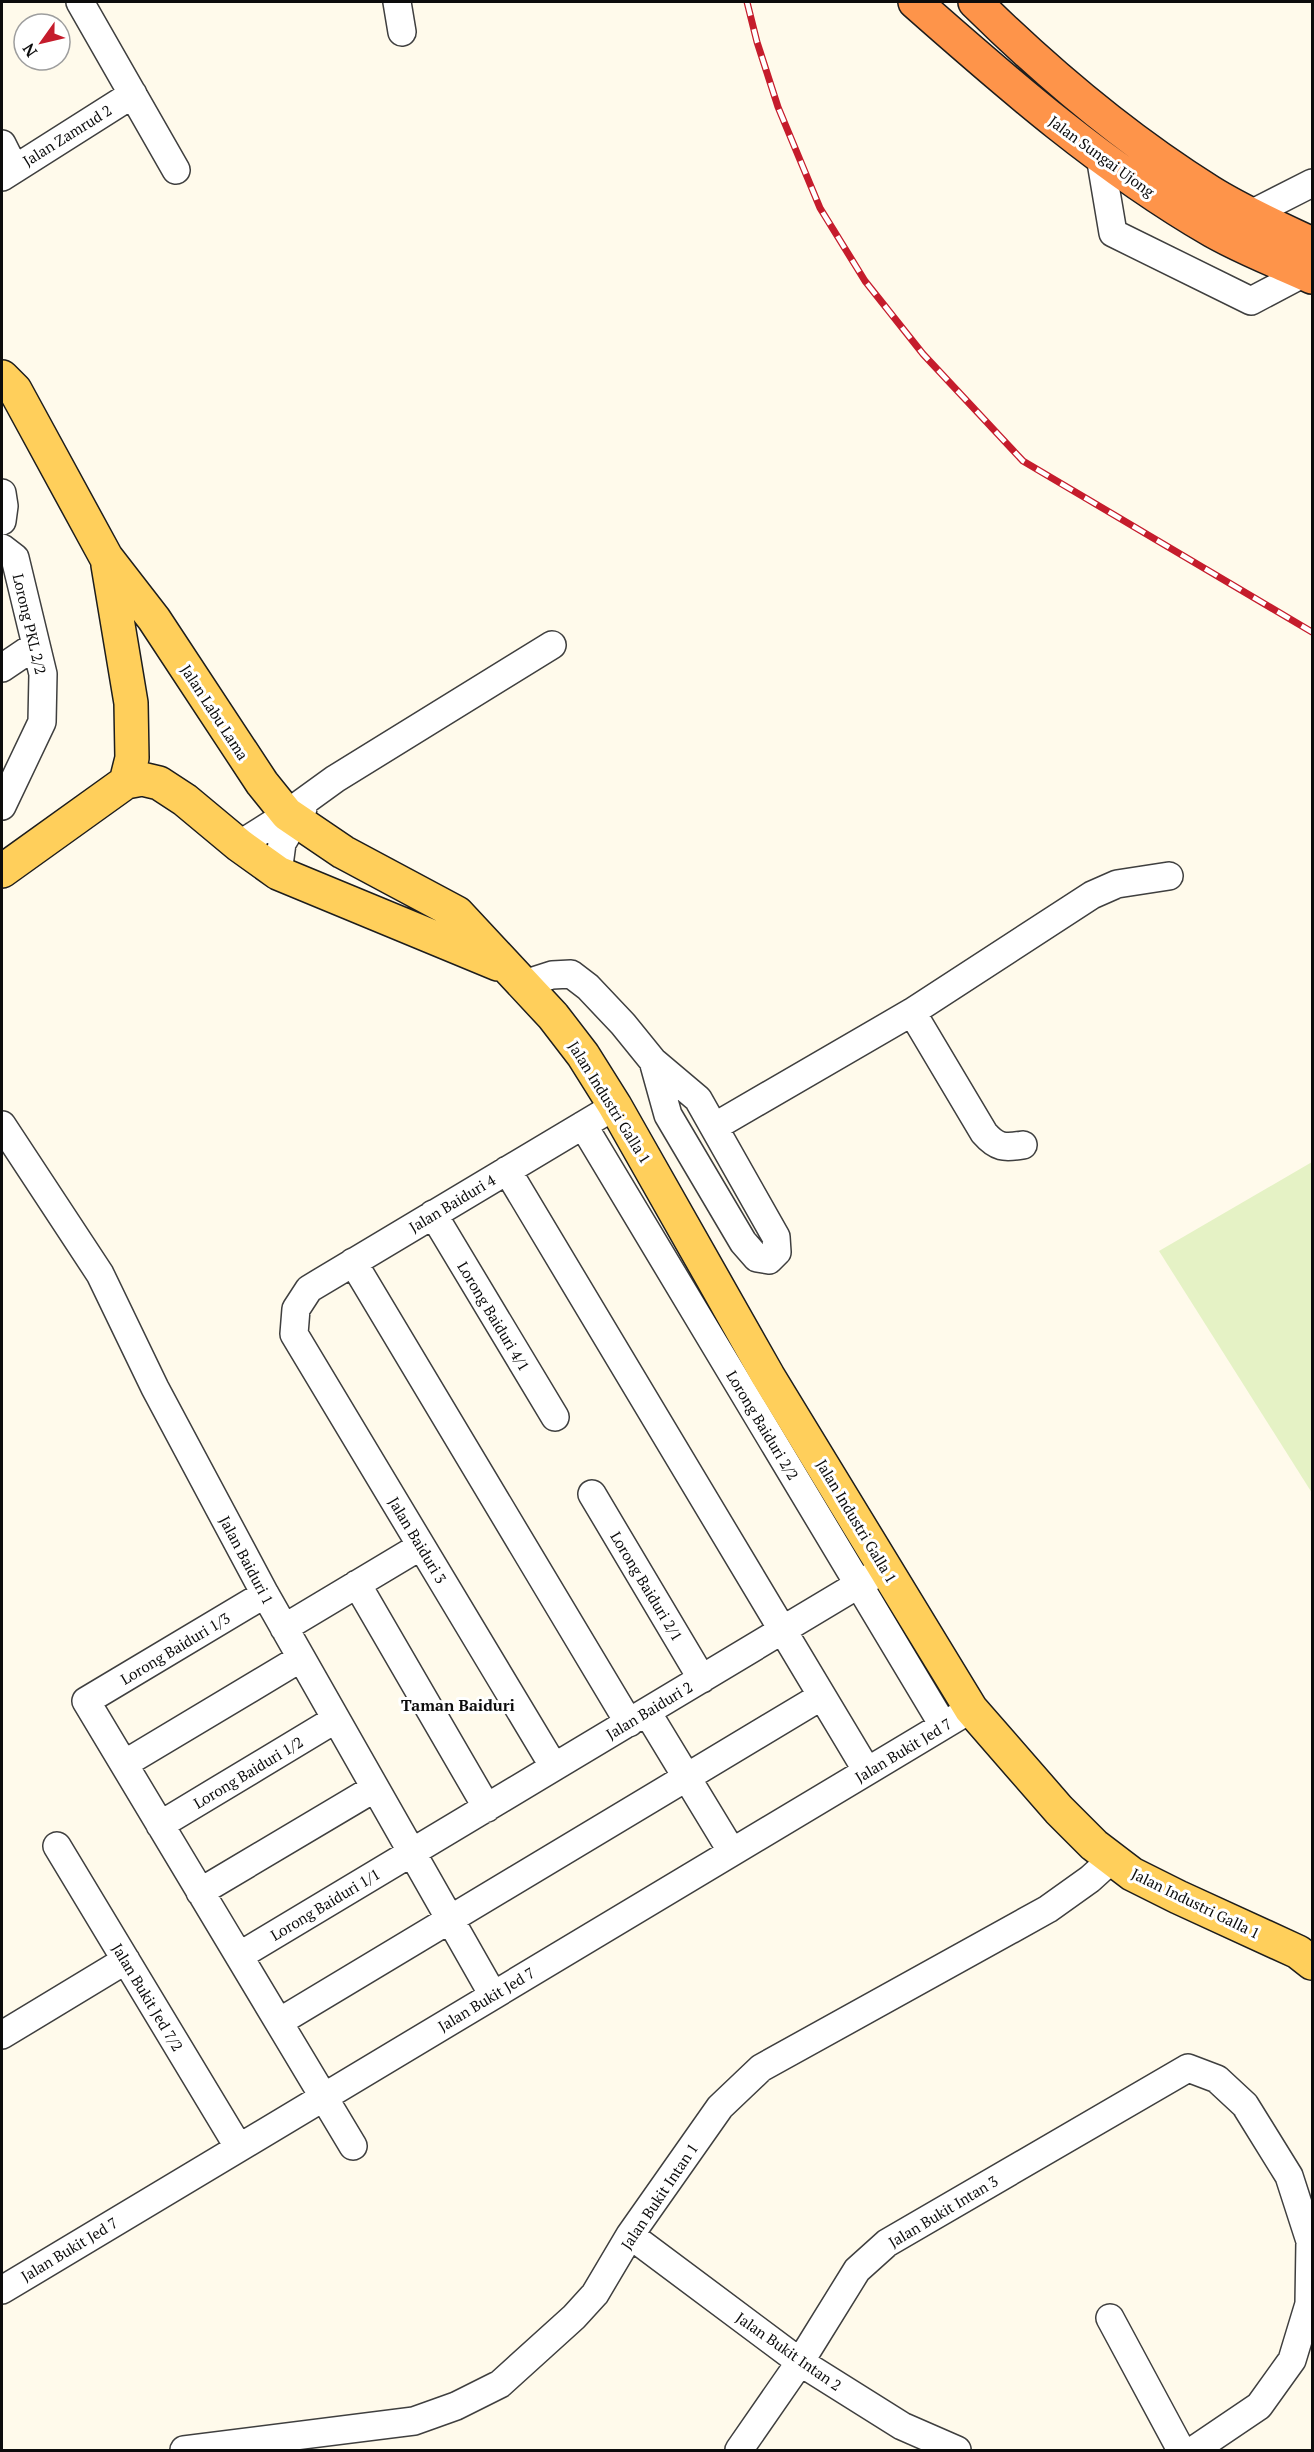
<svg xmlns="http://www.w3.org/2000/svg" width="1314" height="2452" font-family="'PT Serif',serif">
<rect width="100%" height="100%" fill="#fffaeb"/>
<path fill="#e5f2c5" d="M1312,1162v331l-153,-242z"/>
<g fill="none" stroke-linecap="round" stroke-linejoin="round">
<defs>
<path id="minor" d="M80,2l96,168
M397,2l5,30
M2,144l12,24
M1100,156l13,77 138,68 53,-28
M2,177l131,-83
M1251,214l61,-31
M2,493l2,13 -2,15
M2,548l13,10 28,116 -1,48 -40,84
M2,668l34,-23
M239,845l38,-24 58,-42 217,-134
M278,873l4,-30 21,-35
M524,984l28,-9 19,-1 17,13 35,37 30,37 45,38 78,138 1,15 -8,8 -12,-2 -14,-16 -75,-127 -15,-54
M912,1012l72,121c13,15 20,15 39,12
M2,1125l98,149 55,114 110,206 228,401
M583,1125l360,600
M714,1127l198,-115 180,-117 25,-11 52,-8
M507,1170l360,601
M433,1214l122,203
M353,1262l276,461
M592,1494l110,185
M357,1584l130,224
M265,1594l-179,107 267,445
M284,1628l137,-82
M647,1712l85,140
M124,1764l177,-106
M554,1767l-260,-433 2,-25 13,-20 306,-183
M160,1825l176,-106
M57,1846l182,302
M200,1892l175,-104
M239,1956l647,-388
M279,2022l543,-326
M2,2035l124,-75
M630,2235l170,127 102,64 55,24
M2,2290l969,-581
M1110,2318l71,132
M184,2450l230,-29 42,-15 44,-22 74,-67 21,-23 35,-59 90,-128 41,-39 287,-159 42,-30 22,-20
M739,2450l61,-88 57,-92 30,-27 301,-175 29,11 28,26 44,71 21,65 -1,63 -17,56 -33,46 -65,44"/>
<path id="major" d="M2,377l13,13 91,167 48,62 108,164 25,31 56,38 114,61 96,103 30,39 32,51 153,270 203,333 88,101 35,35 38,29 46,23 120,55 14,11
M108,565l23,138 1,55 -6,24
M2,871l124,-89 16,-3 17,4 26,17 54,45 39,28 220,91"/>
<path id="highway" d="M915,2c94,83 189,166 298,229 32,18 66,31 99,46
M975,2c71,70 150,137 235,190 32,20 68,36 102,52"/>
</defs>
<use href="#minor" stroke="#3f3f3f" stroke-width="30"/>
<use href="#major" stroke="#1d1d1d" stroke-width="36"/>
<use href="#highway" stroke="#1d1d1d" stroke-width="36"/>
<use href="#minor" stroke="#fff" stroke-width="27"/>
<use href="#major" stroke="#ffcf5b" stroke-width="33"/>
<use href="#highway" stroke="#fe944a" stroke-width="33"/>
<defs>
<path id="rail" d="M747,2l10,40 21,65 42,101 45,73 58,73 100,107 289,171"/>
</defs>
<use href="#rail" stroke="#c51c2c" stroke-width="7"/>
<use href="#rail" stroke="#fff" stroke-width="4.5" stroke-dasharray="14" stroke-linecap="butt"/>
</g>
<g text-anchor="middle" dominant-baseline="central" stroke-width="6" stroke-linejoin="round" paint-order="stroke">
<g font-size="15" fill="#0c0c0c" stroke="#fff">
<text transform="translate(67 135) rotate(-32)">Jalan Zamrud 2</text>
<text transform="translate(1102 156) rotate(36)">Jalan Sungai Ujong</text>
<text transform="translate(30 624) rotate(77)">Lorong PKL 2/2</text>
<text transform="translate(215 712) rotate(57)">Jalan Labu Lama</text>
<text transform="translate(610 1102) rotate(58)">Jalan Industri Galla 1</text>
<text transform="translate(452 1203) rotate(-31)">Jalan Baiduri 4</text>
<text transform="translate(494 1316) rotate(59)">Lorong Baiduri 4/1</text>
<text transform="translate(763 1425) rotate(59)">Lorong Baiduri 2/2</text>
<text transform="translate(857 1521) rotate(59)">Jalan Industri Galla 1</text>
<text transform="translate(418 1540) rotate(59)">Jalan Baiduri 3</text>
<text transform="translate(247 1560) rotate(62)">Jalan Baiduri 1</text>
<text transform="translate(647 1586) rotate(59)">Lorong Baiduri 2/1</text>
<text transform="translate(175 1648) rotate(-31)">Lorong Baiduri 1/3</text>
<text transform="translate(649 1710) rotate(-31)">Jalan Baiduri 2</text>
<text transform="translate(903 1750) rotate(-31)">Jalan Bukit Jed 7</text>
<text transform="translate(248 1772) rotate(-31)">Lorong Baiduri 1/2</text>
<text transform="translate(1196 1903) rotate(26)">Jalan Industri Galla 1</text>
<text transform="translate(325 1904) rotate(-31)">Lorong Baiduri 1/1</text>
<text transform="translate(148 1997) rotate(59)">Jalan Bukit Jed 7/2</text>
<text transform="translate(486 1999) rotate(-31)">Jalan Bukit Jed 7</text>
<text transform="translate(659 2196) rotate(-56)">Jalan Bukit Intan 1</text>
<text transform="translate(943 2211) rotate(-31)">Jalan Bukit Intan 3</text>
<text transform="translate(69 2249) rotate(-31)">Jalan Bukit Jed 7</text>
<text transform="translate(789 2351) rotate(35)">Jalan Bukit Intan 2</text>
</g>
<g font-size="16" font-weight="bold" fill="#0c0c0c" stroke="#fff">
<text x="458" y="1705">Taman Baiduri</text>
</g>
</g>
<rect width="1314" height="2452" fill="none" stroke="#0c0c0c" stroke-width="6"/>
<g transform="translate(42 42) rotate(236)"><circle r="28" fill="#ffffff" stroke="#9e9e9e" stroke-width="1.5"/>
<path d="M0-4.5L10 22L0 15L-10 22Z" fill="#c51c2c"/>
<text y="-9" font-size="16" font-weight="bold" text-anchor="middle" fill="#0c0c0c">N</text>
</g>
</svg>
